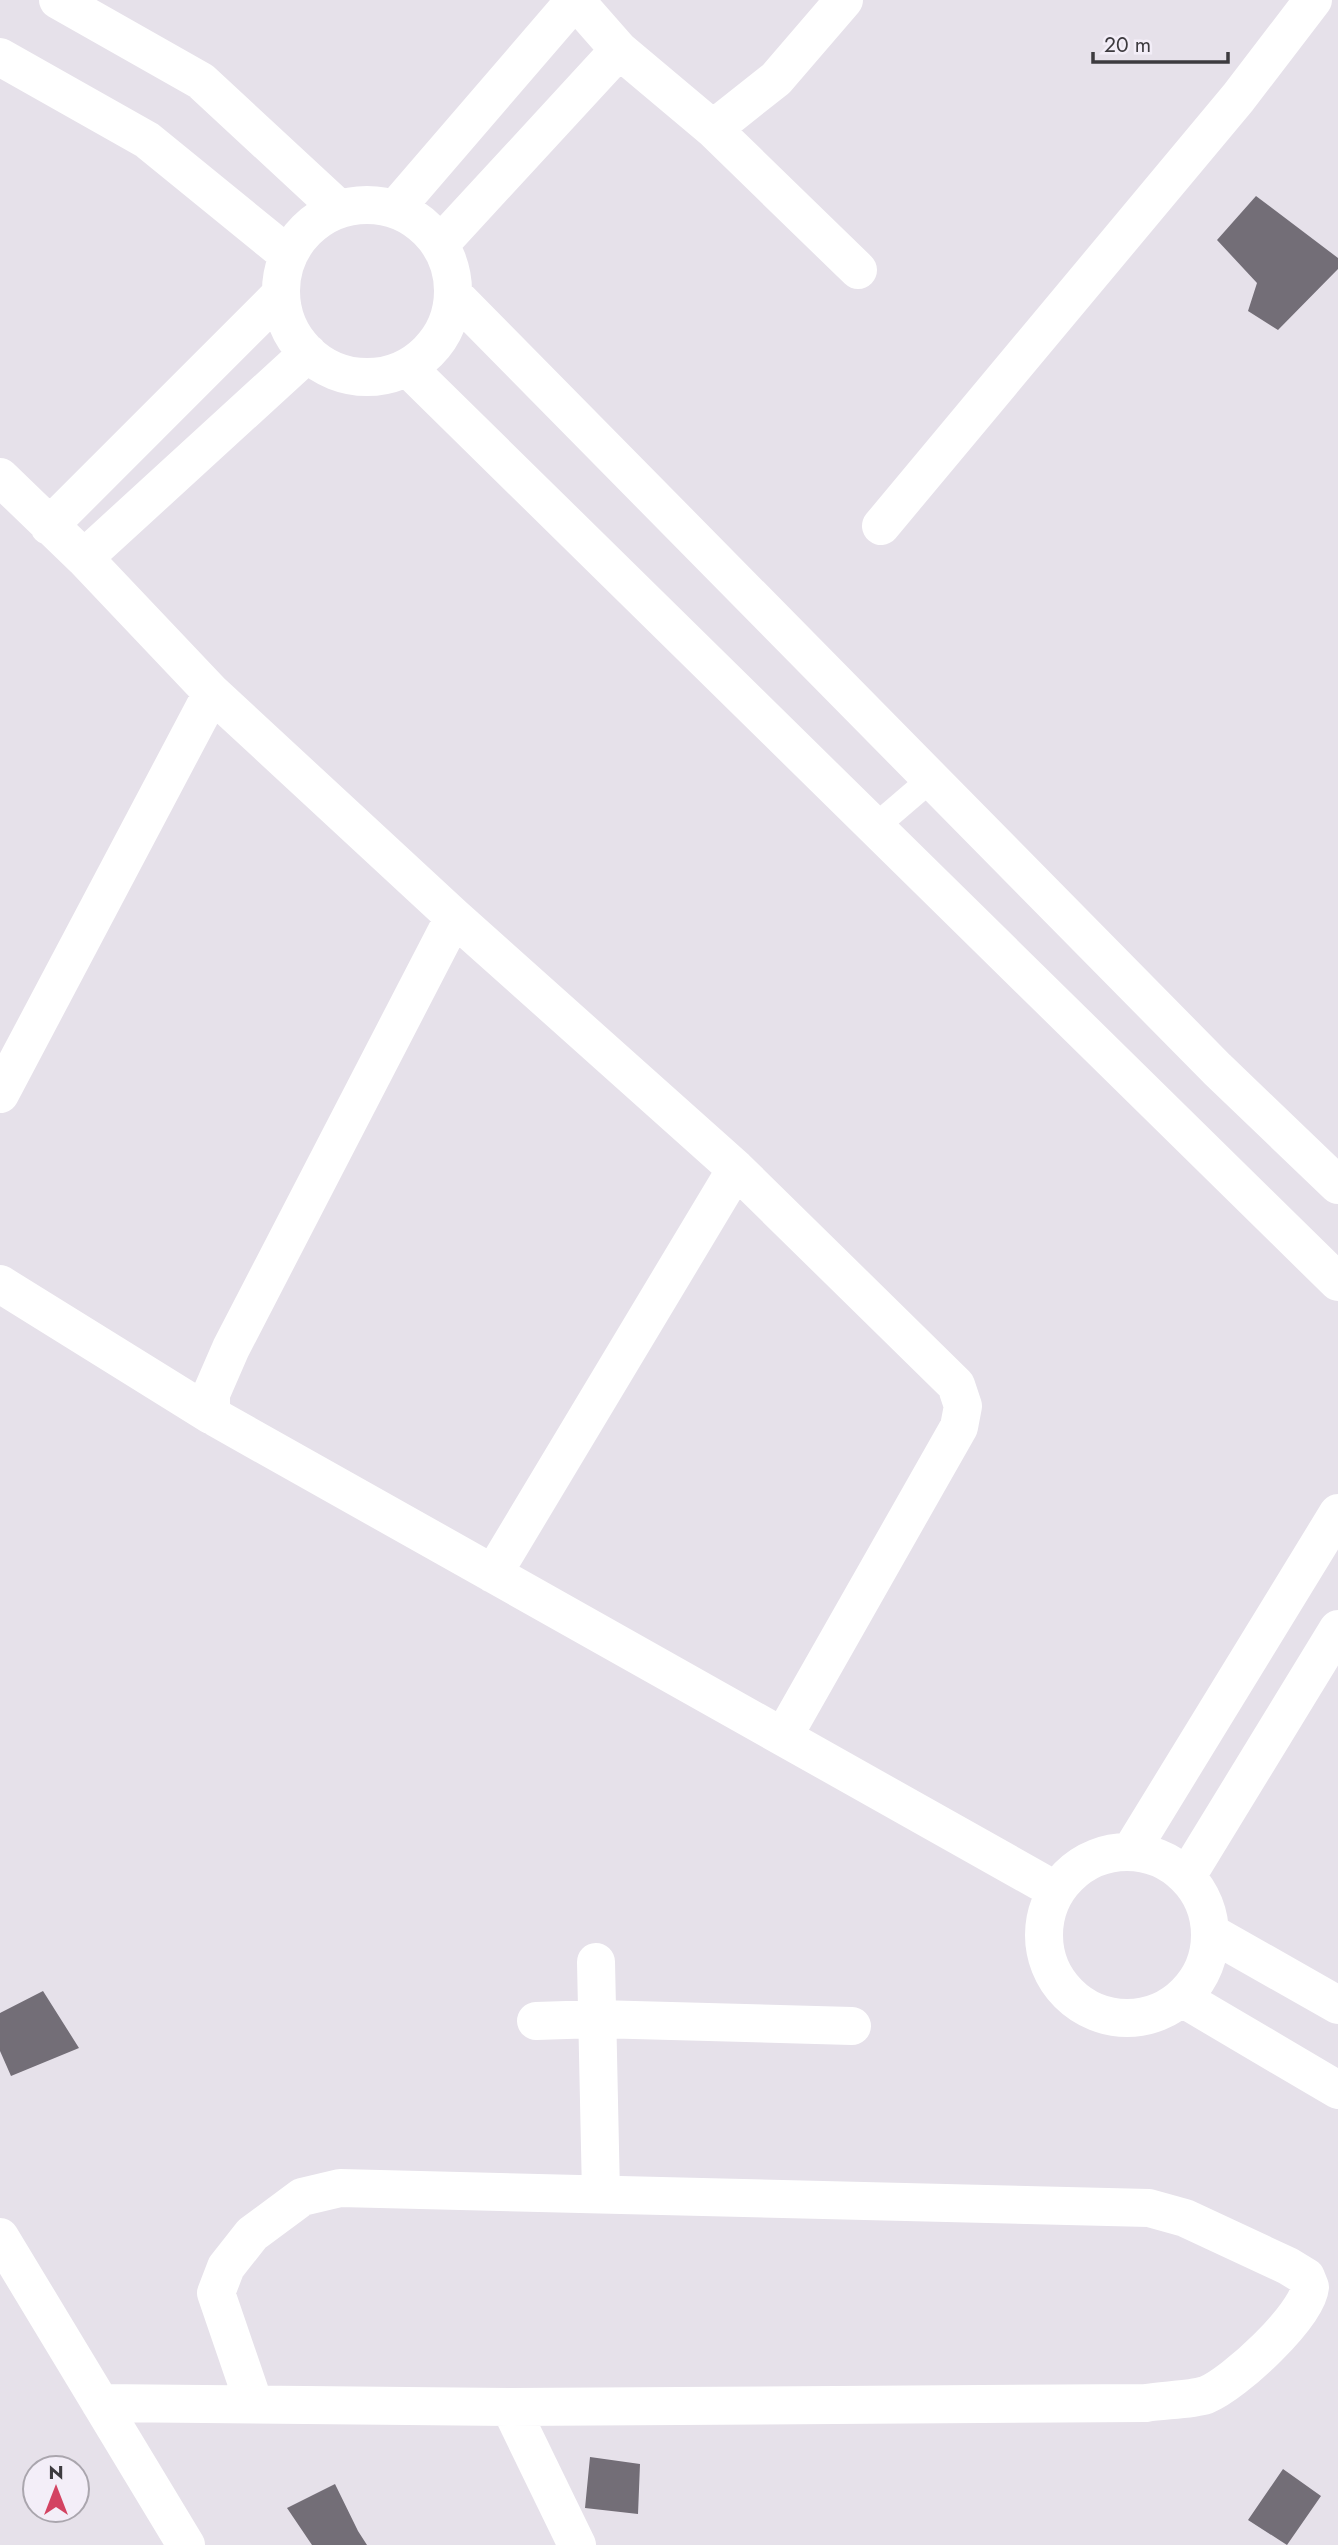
<svg xmlns="http://www.w3.org/2000/svg" width="1338" height="2545" font-family="Jost,sans-serif">
<rect width="100%" height="100%" fill="#e6e1ea"/>
<path fill="#736e77" d="M1256,196l82,62v11l-60,61 -30,-19 9,-28 -40,-43z
M43,1991l36,57 -68,28 -11,-25v-38z
M590,2457l50,7 -2,50 -53,-6z
M1283,2469l38,27 -34,49 -39,-25z
M335,2484l23,47 9,14h-55l-25,-37z"/>
<g fill="none" stroke-linecap="round" stroke-linejoin="round">
<path stroke="#fff" stroke-width="26" d="M875,827l56,-48"/>
<path stroke="#fff" stroke-width="38" d="M58,0l143,81 137,127
M575,0l44,50 94,79 63,-50 68,-79
M0,57l147,83 140,114
M713,129l145,141
M281 291a86 86 0 1 1 172 0a86 86 0 1 1-172 0Z
M396,208l179,-208
M442,242l177,-192
M456,297l761,772 121,116
M409,369l929,913
M0,477l84,81 128,135 242,224 -223,431 -20,46v21l844,475
M49,526l229,-229
M881,526l357,-428 75,-98
M84,558l224,-205
M454,917l282,252 220,216 7,21 -4,21 -176,310
M0,1094l212,-401
M0,1284l211,131
M493,1574l243,-405
M1131,1851l207,-338
M1044 1935a83 83 0 1 1 166 0a83 83 0 1 1-166 0Z
M1187,1876l151,-247
M1211,1933l127,72
M596,1962l5,232
M1182,1998l156,92
M536,2021l61,-2 255,7
M0,2237l186,308
M100,2403l410,4 636,-4c18,-3 44,-3 60,-8 28,-11 101,-79 104,-108l-4,-10 -18,-11 -103,-48 -36,-10 -809,-20 -38,9 -50,37 -26,33 -10,26 38,111
M510,2407l67,138"/>
</g>
<g transform="translate(56 2489)"><circle r="33" fill="#f3eef8" stroke="#aaa6ae" stroke-width="2"/>
<path d="M0-5L12 26L0 18L-12 26Z" fill="#d34362"/>
<text y="-10" font-size="19" font-weight="bold" text-anchor="middle" fill="#3d3b3f">N</text>
</g>
<path d="M1093 52v10h135v-10" fill="none" stroke="#3d3b3f" stroke-width="3.5"/>
<text x="1104" y="52" font-size="21" fill="#3d3b3f" stroke="#f3eef8" stroke-width="5" paint-order="stroke">20 m</text>
</svg>
